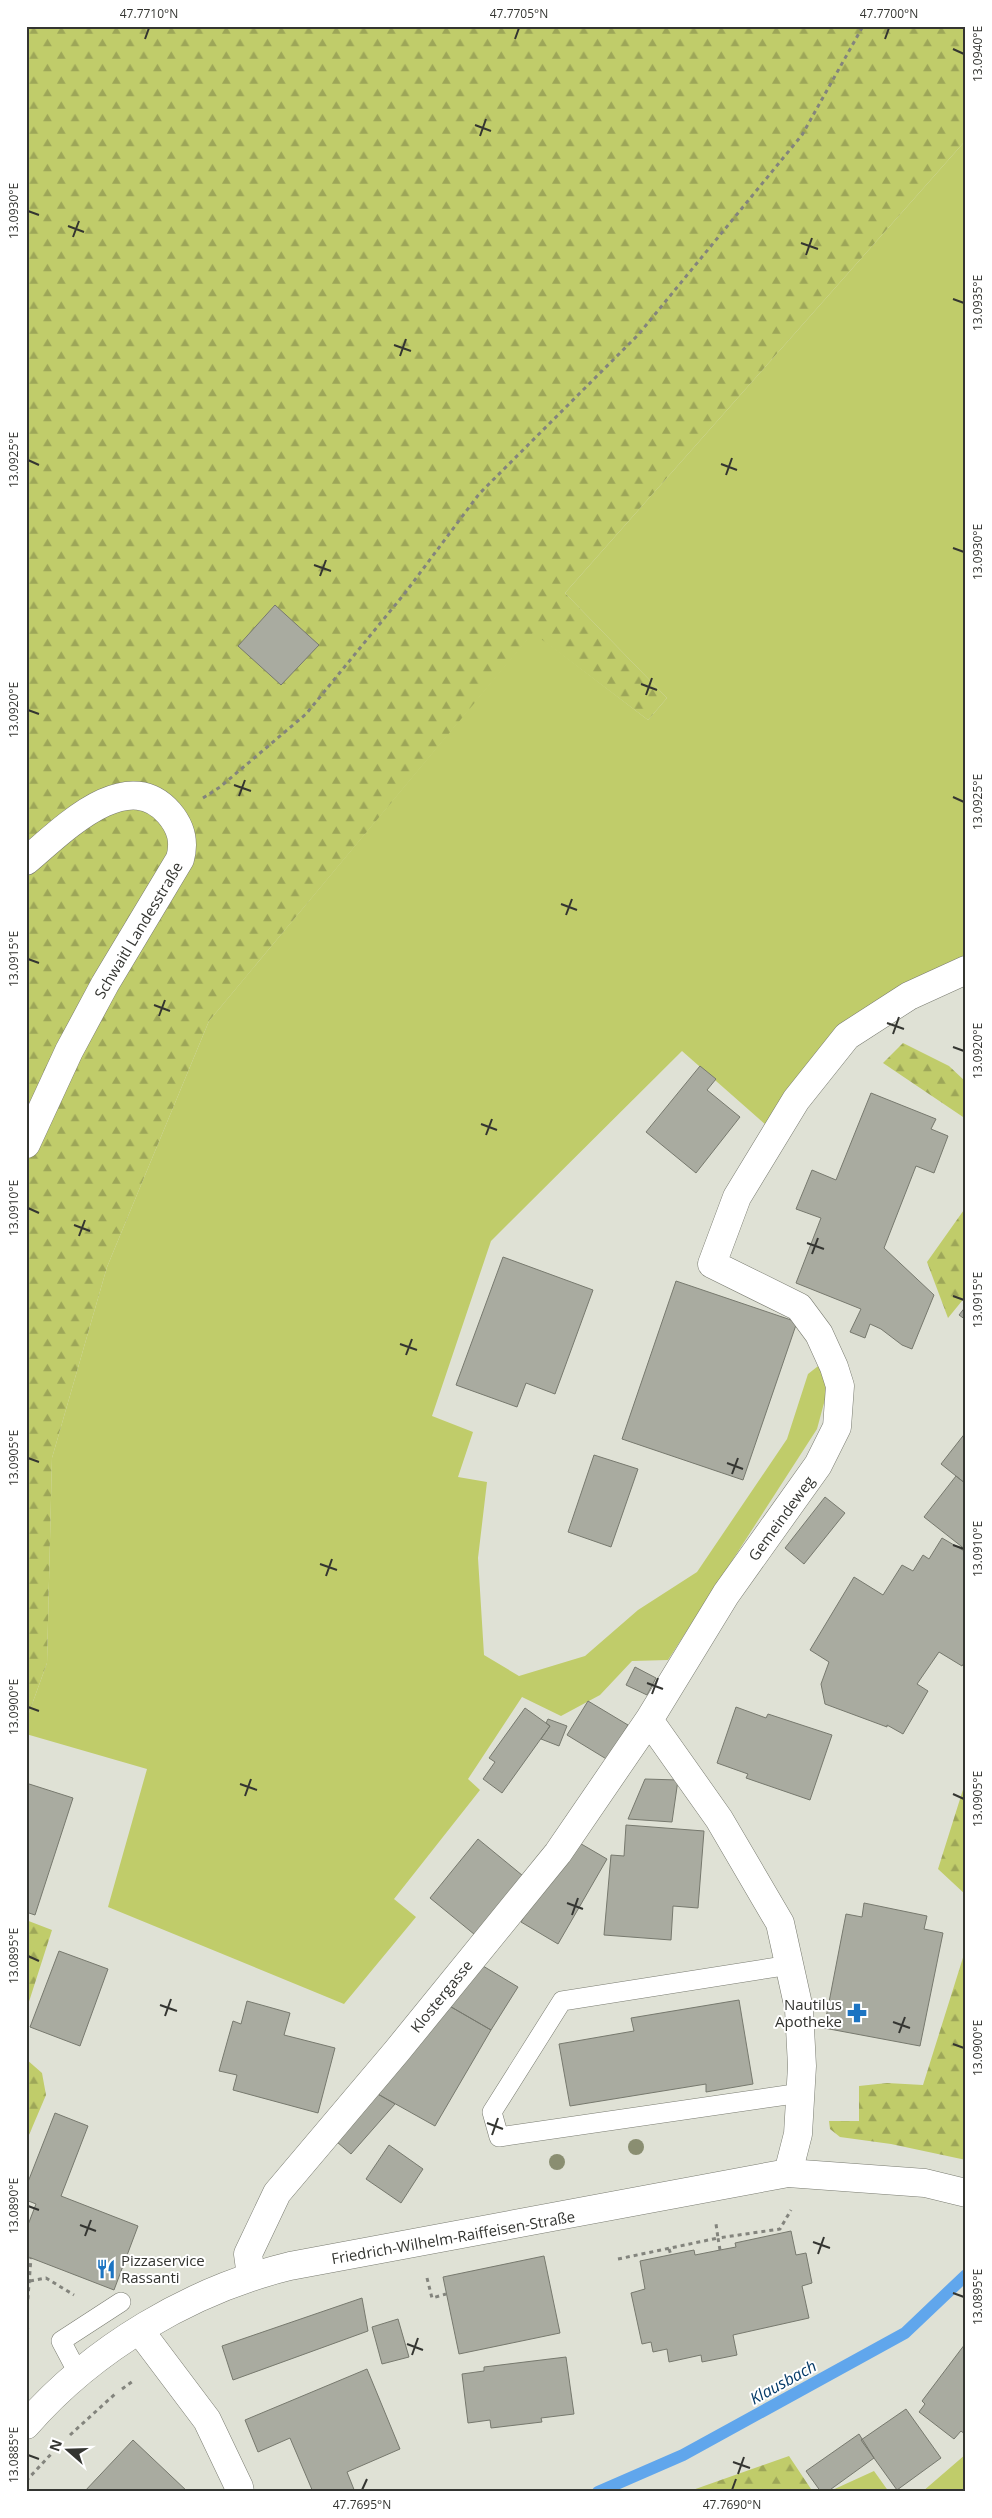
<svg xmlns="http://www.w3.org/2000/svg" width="992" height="2518" font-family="'Open Sans',sans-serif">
<defs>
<pattern id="forest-firs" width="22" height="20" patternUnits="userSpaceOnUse" patternTransform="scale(1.25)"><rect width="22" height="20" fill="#c0cc6a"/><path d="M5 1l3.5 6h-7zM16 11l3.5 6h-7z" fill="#9da658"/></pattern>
</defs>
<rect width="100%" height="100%" fill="#dfe1d5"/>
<path fill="#c0cc6a" d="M966,140v820l-113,56 -87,109 -84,-74 -191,190 -59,175 41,16 -15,45 29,5 -9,76 6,97 35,21 66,-20 53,-46 59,-38 90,-133 21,-65 14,-11 5,29 -10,37 -149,231 -36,1 -32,34 -39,21 -39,-19 -54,82 12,11 -86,109 22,18 -72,87 -236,-97 39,-138 -121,-35v-13l21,-58 5,-205 55,-191 102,-246 324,-389 115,88 19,-22 -102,-105z
M966,2454v38h-44z
M874,2471l15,21h-61z"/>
<path fill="url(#forest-firs)" d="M26,26h940v114l-401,453 102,105 -19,22 -115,-87 -324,388 -102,246 -55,191 -5,205 -21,58z
M903,1043l46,23 17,16v37l-83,-56z
M966,1207v89l-18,22 -21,-56z
M966,1780v115l-28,-26z
M26,1920l26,10 -26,81z
M966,1948v212l-75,-16 -51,-7 -10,-8 -1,-8h30v-35l28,-3 36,2z
M26,2059l16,14 4,22 -20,47z
M789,2456l24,36h-126z"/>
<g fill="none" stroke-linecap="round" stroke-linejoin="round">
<path stroke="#60a6ec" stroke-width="12" d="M598,2492l85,-37 222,-122 61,-58"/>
</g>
<path fill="#a9aba0" stroke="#77796e" d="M275,605l44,40 -38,40 -43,-39z
M700,1066l16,13 -9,11 33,27 -44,56 -50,-41z
M871,1093l65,26 -5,10 17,7 -14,37 -18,-7 -32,82 50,47 -22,54 -10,-4 -21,-16 -11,-5 -5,14 -15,-6 11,-23 -65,-26 25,-65 -25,-9 16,-39 24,10z
M503,1257l90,33 -38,104 -29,-11 -9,24 -61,-22z
M676,1281l121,41 -54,158 -121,-41z
M966,1306v14l-7,-5z
M966,1432v52l-25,-20z
M594,1455l44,14 -27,78 -43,-15z
M956,1476l10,8v66l-42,-33z
M825,1497l20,16 -41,51 -19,-16z
M942,1538l24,14v108l-4,6 -23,-14 -22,32 11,7 -25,43 -16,-9v2l-62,-23 -4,-20 8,-22 -19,-12 44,-73 29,18 19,-30 11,6 10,-16 6,4z
M635,1667l21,11 -9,17 -21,-10z
M588,1701l40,24 -20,35 -41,-25z
M736,1707l30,11 2,-4 64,21 -22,65 -64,-22 2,-4 -31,-11z
M525,1708l25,18 -48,67 -19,-14 12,-17 -6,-4z
M548,1719l19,7 -8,20 -18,-7 9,-13 -4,-3z
M645,1779l33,1 -6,42 -44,-3z
M26,1783l47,15 -38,117 -9,-3z
M626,1825l78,6 -6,77 -25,-2 -2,34 -67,-5 7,-80 13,1z
M571,1838l36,21 -49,85 -37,-22z
M478,1839l50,41 -48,59 -50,-41z
M864,1903l63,13 -3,13 19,4 -23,113 -96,-18 22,-114 16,3z
M59,1951l49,18 -28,77 -50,-19z
M473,1960l45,27 -27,43 -45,-26z
M739,2000l14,84 -47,8v-8l-136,22 -11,-62 75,-13 -3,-13z
M247,2001l43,12 -6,22 51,13 -17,65 -85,-23 4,-15 -18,-4 14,-50 8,3z
M446,2004l45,26 -56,96 -59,-33z
M376,2093l19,11 -44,50 -21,-18z
M55,2113l33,13 -27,70 77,30 -24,64 -88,-34v-26l10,-26 -10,-4v-13z
M389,2145l34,24 -22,34 -35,-24z
M791,2231l5,24 10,-2 6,30 -10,3 7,32 -76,17 4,20 -35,7 -1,-7 -32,7 -2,-13 -14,3 -2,-10 -9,2 -11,-51 14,-4 -5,-28 54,-11 1,5 25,-5 16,-3 -1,-4z
M544,2256l16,77 -101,21 -16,-77z
M362,2298l6,33 -135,49 -11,-34z
M398,2319l11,38 -27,7 -10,-37z
M965,2344l1,91 -5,-4 -7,8 -35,-27 6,-8 -3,-3z
M566,2357l8,57 -33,4 1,4 -51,6 -1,-8 -22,3 -6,-49 22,-3v-4z
M367,2369l33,80 -53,23 8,20h-42l-23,-54 -32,14 -13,-32z
M906,2409l35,49 -44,32 -36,-50z
M859,2434l15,24 -47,34h-6l-15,-21z
M133,2440l55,52h-104z"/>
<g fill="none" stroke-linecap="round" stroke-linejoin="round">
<defs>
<path id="service" d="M790,1965l-228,36 -70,111 7,25 302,-44
M79,2375l-18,-34 60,-39"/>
<path id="minor" d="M788,2173l10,-39 4,-68 -3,-57 -19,-86 -61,-104 -70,-99 77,-126 92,-129 19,-38 3,-41 -6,-19 -15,-33 -20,-27 -87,-43 25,-67 59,-97 51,-64 62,-40 57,-26
M251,2276l-3,-22 29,-61 120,-142 161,-198 91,-133
M140,2331l67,89 32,67 1,5"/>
<path id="tertiary" d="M26,861c34,-28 100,-98 143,-48 12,14 16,28 11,46l-75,125 -36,67 -43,93"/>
<path id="secondary" d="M26,2425c67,-77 165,-135 264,-159l498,-93 137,10 41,10"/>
</defs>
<use href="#service" stroke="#797b70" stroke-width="20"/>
<use href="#minor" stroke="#797b70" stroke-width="29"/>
<use href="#tertiary" stroke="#797b70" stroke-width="29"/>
<use href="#secondary" stroke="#797b70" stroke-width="29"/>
<path stroke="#83847d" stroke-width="3" stroke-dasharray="4 4" stroke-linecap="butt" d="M203,798l17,-11 86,-73 99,-121 74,-99 159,-159 164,-200 61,-109
M669,2249l2,6
M720,2250l-2,-12 62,-9 11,-19
M618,2259l100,-21 -2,-14
M427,2278l5,20 14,-4
M30,2281l16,-3 28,17
M26,2323l5,-65
M26,2326l4,7
M122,2389l11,-8
M70,2435l45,-41
M26,2481l27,-29"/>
<use href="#service" stroke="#fff" stroke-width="19"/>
<use href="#minor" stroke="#fff" stroke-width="28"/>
<use href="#tertiary" stroke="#fff" stroke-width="28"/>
<use href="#secondary" stroke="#fff" stroke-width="28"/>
</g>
<g fill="#8a8e71">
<circle cx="636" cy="2147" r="8"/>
<circle cx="557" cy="2162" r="8"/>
</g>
<path fill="none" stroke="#343531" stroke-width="2" d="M145,39l4,-11M515,39l4,-11M885,39l4,-11M953,49l11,5M475,125l16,6M480,136l6,-17M28,211l11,4M68,226l16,6M73,237l6,-16M801,243l17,6M806,255l6,-17M953,299l11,4M394,345l17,6M400,356l6,-17M28,460l11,5M721,464l16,6M726,475l6,-17M953,548l11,4M314,565l17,6M320,576l6,-16M641,684l16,6M646,695l6,-17M28,710l11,4M234,785l17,6M239,796l6,-16M953,797l11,5M561,904l16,6M566,915l6,-16M28,959l11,4M154,1005l16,6M159,1016l6,-16M887,1023l17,6M893,1034l6,-17M953,1047l11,4M481,1124l16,6M486,1135l6,-16M28,1208l11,5M74,1225l16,6M79,1236l6,-16M807,1243l17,6M812,1254l6,-16M953,1296l11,4M400,1344l17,6M406,1355l6,-16M28,1458l11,4M727,1463l16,6M732,1474l6,-16M953,1545l11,4M320,1564l17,6M326,1576l6,-17M647,1683l16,6M652,1694l6,-16M28,1707l11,4M240,1784l17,6M953,1794l11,5M245,1796l6,-17M567,1903l16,6M572,1915l6,-17M28,1956l11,5M160,2005l17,6M165,2016l6,-17M893,2022l17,6M899,2033l6,-16M953,2044l11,4M487,2123l16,6M492,2135l6,-17M28,2206l11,4M80,2225l16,6M85,2236l6,-16M813,2242l17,6M818,2254l6,-17M953,2293l11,4M407,2344l16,6M412,2355l6,-17M28,2455l11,4M733,2462l17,6M738,2474l6,-17M362,2490l5,-11M732,2490l4,-11"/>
<defs>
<symbol id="pharmacy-bare" viewBox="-9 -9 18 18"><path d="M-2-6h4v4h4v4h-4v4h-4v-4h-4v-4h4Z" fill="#1c74c2" stroke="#fff" stroke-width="2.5" paint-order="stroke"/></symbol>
<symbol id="restaurant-bare" viewBox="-9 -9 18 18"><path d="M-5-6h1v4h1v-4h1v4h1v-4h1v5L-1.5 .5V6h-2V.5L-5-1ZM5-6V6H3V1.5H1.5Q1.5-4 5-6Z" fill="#1c74c2" stroke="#fff" stroke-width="2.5" paint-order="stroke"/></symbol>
</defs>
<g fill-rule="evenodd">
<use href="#pharmacy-bare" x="843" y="1999" width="28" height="28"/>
<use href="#restaurant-bare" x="92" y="2255" width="28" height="28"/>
</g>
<g text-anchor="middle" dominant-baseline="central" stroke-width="4" stroke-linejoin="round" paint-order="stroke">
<g font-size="15" fill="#343531" stroke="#fff">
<text transform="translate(138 930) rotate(-59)">Schwaitl Landesstraße</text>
<text transform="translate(781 1518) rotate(-54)">Gemeindeweg</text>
<text transform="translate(441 1996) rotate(-51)">Klostergasse</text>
<text transform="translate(453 2237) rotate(-10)">Friedrich-Wilhelm-Raiffeisen-Straße</text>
</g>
<g font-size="15" fill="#343531" stroke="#fff" text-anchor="end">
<text x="842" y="2004">Nautilus<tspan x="842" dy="17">Apotheke</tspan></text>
<text x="121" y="2260" text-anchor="start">Pizzaservice<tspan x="121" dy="17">Rassanti</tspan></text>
</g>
<g font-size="16" font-style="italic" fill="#063b68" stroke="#fff">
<text transform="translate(783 2382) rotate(-29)">Klausbach</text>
</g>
</g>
<rect width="992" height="2518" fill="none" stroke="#ffffff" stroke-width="55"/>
<g transform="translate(68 2450) rotate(290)" stroke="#ffffff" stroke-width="4" paint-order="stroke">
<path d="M0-4L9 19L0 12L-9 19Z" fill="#343531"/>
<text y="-8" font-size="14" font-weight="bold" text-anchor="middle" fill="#343531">N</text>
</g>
<rect x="28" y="28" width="936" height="2462" fill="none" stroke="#343531" stroke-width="2"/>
<g font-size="12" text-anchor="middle" fill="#343531">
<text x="149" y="18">47.7710°N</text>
<text x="519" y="18">47.7705°N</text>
<text x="889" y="18">47.7700°N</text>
<text transform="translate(978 54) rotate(-90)" y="4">13.0940°E</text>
<text transform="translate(14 211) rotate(-90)" y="4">13.0930°E</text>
<text transform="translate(978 303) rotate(-90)" y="4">13.0935°E</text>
<text transform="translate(14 460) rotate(-90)" y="4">13.0925°E</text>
<text transform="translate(978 552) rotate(-90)" y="4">13.0930°E</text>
<text transform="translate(14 710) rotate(-90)" y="4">13.0920°E</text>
<text transform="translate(978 802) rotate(-90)" y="4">13.0925°E</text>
<text transform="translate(14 959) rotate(-90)" y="4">13.0915°E</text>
<text transform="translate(978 1051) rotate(-90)" y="4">13.0920°E</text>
<text transform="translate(14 1208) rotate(-90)" y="4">13.0910°E</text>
<text transform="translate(978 1300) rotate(-90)" y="4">13.0915°E</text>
<text transform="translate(14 1458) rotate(-90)" y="4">13.0905°E</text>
<text transform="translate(978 1549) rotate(-90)" y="4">13.0910°E</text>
<text transform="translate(14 1707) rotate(-90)" y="4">13.0900°E</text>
<text transform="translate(978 1799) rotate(-90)" y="4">13.0905°E</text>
<text transform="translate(14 1956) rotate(-90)" y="4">13.0895°E</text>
<text transform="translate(978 2048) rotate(-90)" y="4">13.0900°E</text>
<text transform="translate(14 2206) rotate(-90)" y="4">13.0890°E</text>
<text transform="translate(978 2297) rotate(-90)" y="4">13.0895°E</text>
<text transform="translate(14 2455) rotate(-90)" y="4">13.0885°E</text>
<text x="362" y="2509">47.7695°N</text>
<text x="732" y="2509">47.7690°N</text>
</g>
</svg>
